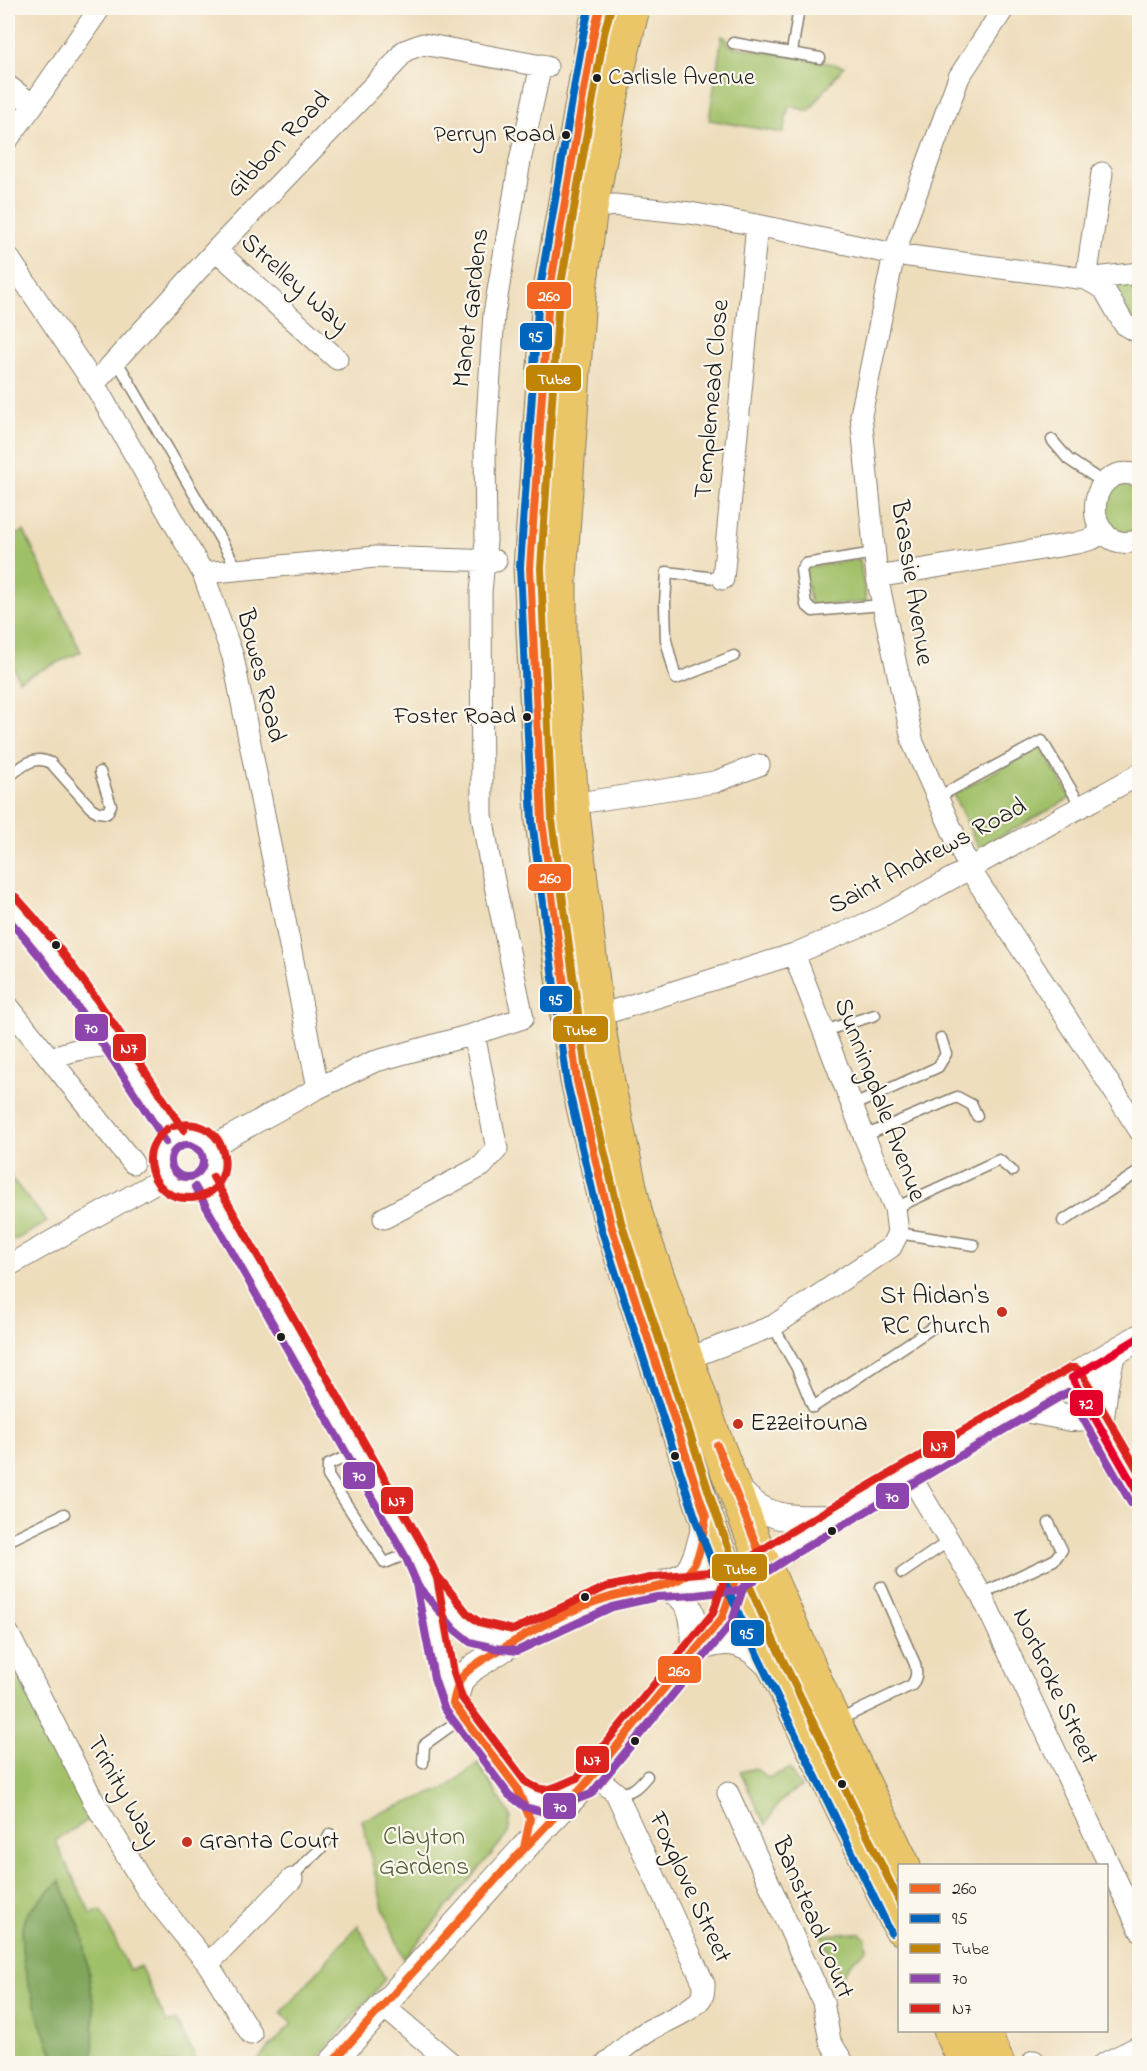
<svg xmlns="http://www.w3.org/2000/svg" width="1147" height="2071" font-family="'Indie Flower',sans-serif">
<rect width="100%" height="100%" fill="#fbf7ec"/>
<filter id="ink" filterUnits="userSpaceOnUse"><feTurbulence type="fractalNoise" baseFrequency=".0167" numOctaves="2"/><feDisplacementMap in="SourceGraphic" scale="12" xChannelSelector="R" yChannelSelector="G"/><feConvolveMatrix kernelMatrix="1 2 1 2 8 2 1 2 1" color-interpolation-filters="sRGB"/></filter>
<filter id="wash" filterUnits="userSpaceOnUse"><feTurbulence type="fractalNoise" baseFrequency=".008" numOctaves="4" result="noise"/><feDisplacementMap in="SourceGraphic" scale="24" xChannelSelector="R" yChannelSelector="G"/><feGaussianBlur stdDeviation="1.35" result="paint"/><feColorMatrix in="noise" values="0 0 0 0 0 0 0 0 0 0 0 0 0 0 0 0 0 1.4 0 .05"/><feComposite in="paint" operator="in"/></filter>
<g filter="url(#wash)">
<rect width="100%" height="100%" fill="#edb"/>
<path fill="#a0c068" stroke="#5e6e42" stroke-width="1.5" d="M722,36l5,3v4l5,3 112,20 -35,45 -20,-5 -6,27 -74,-13z
M1139,279v45l-4,1 -21,-39z
M1121,482l18,1v49l-15,2 -16,-9 -5,-25z
M24,531l57,121 -62,28 -11,-24v-118z
M860,559l6,43 -55,4 -6,-35 3,-4z
M1041,747l30,51 -92,50 -26,-54z
M8,1174l39,48 -39,22z
M8,1659l85,158 -37,23 1,5 34,69 10,-4 28,60 11,-4 27,57 9,-3 22,43h-190z
M478,1763l33,54 -3,17 -104,125 -21,-51 -21,-88 84,-32z
M755,1768l13,10 21,-9 12,18c-18,8 -27,21 -35,38l-26,-53z
M358,1925l27,54 -71,84h-59l37,-39 -11,-11z
M856,1933h4l6,6 1,10 -13,11 -13,17 -20,-42z"/>
<path fill="#80a65c" stroke="#4e613c" stroke-width="1.5" d="M60,1881l23,54 11,73 -1,53 -4,2h-33c-13,-36 -45,-109 -31,-146 3,-8 28,-29 35,-36z"/>
</g>
<g filter="url(#ink)">
<g fill="none" stroke-linecap="round" stroke-linejoin="round">
<defs>
<path id="service" d="M733,43l87,15
M792,52l7,-44
M117,361l120,207
M1052,440l16,19 36,24
M875,553l-70,11 -4,6 5,35 7,6 69,-6
M723,579l-56,-7 -2,31 1,37 10,39 58,-23
M8,777c14,-10 25,-23 43,-14l40,45 7,4 9,1 4,-8 -11,-33
M936,798l106,-57 39,65
M824,1031l51,-16
M854,1105l84,-38 8,-13 -5,-16
M864,1136l93,-39 15,8 5,11
M895,1208l104,-48 13,11
M1063,1221l77,-50
M898,1233l76,12
M773,1326l24,42 16,39 122,-81
M357,1452l-29,13v11l57,87 29,-12
M8,1541l56,-27
M902,1573l47,-32
M981,1594l73,-34 8,-10 -13,-27
M837,1721l75,-36c5,-8 5,-12 3,-21l-34,-77
M423,1763l1,-18 39,-28
M616,1793c15,1 22,-6 31,-17
M292,1879c11,-19 29,-24 38,-45"/>
<path id="minor" d="M1004,8l-45,69 -65,177 -33,161 16,162 36,166 56,125 171,263
M8,86l25,19
M8,139l25,-34 67,-97
M1102,173l-16,106 18,10 20,35 12,7 4,-1
M591,208l23,-3 76,8 67,12 137,29 192,25 54,-6
M216,250l121,109
M8,257l86,127 109,189 30,84 85,431
M94,384l122,-134 179,-187 9,-12 19,-7 124,23
M1140,476c-58,-20 -61,83 0,64
M203,573l173,-16 120,4
M877,577l200,-34 15,-4 12,-7
M723,579l34,-354
M572,804l143,-22 44,-17
M8,1006l125,157
M597,1016l197,-62 88,-37 258,-143
M50,1059c20,-9 41,-13 64,-14
M211,1147l107,-59 55,-26 101,-28 49,-16 -34,-161 -7,-42 -1,-223 5,-51 -1,-92 9,-135 26,-153 21,-96
M384,1218l98,-52 15,-17 -23,-115
M8,1266l157,-89
M686,1359l87,-33 118,-79 7,-14 -3,-25 -31,-72 -70,-182
M909,1474l72,120 159,336
M8,1633l85,167 53,88 62,76 43,70
M593,1774l23,19 88,191c0,7 0,12 -5,17 -14,14 -36,21 -53,31 -14,9 -27,20 -40,32
M728,1793l95,209 7,39 14,23
M208,1964l84,-85
M383,2006l69,58
M1034,2061l1,3
M1103,2064l37,-18"/>
<path id="tertiary" d="M8,904l32,35 28,37 107,160
M160 1160a27 27 0 1 1 54 0a27 27 0 1 1-54 0Z
M204,1182l210,369c11,24 36,67 59,80 12,7 28,8 42,10
M1072,1378c23,40 47,78 68,120
M1020,1408l51,10 22,-1
M1100,1425l5,-39 7,-32
M734,1484c27,37 56,35 98,34
M428,1583l16,93 9,27 64,85c24,19 31,13 58,2
M662,1584c7,-3 16,-5 22,-9 12,-7 20,-44 22,-58
M656,1587c6,1 14,2 19,5 21,12 19,38 20,58
M695,1650c34,-16 54,-8 78,20
M453,1703l8,-24 13,-12 41,-26 42,-21 52,-23 19,-4 28,-6 39,-2 40,-5 55,-36 350,-207
M331,2064l193,-216 59,-61 139,-169 13,-38"/>
<path id="trunk" d="M600,8l-6,24 -45,263 -19,273 12,253 24,188 11,72 34,144 95,292 16,43 13,20 32,72 133,276
M633,8l-21,87 -21,113 -12,88 -19,281v63l12,164 25,212 12,72 27,127 78,221 42,110 78,176 70,144
M950,2030l16,34
M983,2030l15,34"/>
</defs>
<use href="#service" stroke="#857c6c" stroke-width="13"/>
<use href="#minor" stroke="#857c6c" stroke-width="23"/>
<use href="#tertiary" stroke="#857c6c" stroke-width="28"/>
<use href="#trunk" stroke="#857c6c" stroke-width="35"/>
<use href="#service" stroke="#fff" stroke-width="10"/>
<use href="#minor" stroke="#fff" stroke-width="21"/>
<use href="#tertiary" stroke="#fff" stroke-width="26"/>
<use href="#trunk" stroke="#ebc669" stroke-width="33"/>
<defs>
<path id="bus-1" d="M504,1870l79,-83 139,-169 13,-38 28,-18 -46,-117
M331,2064l193,-216 6,-29 -13,-31 -64,-85c2,-9 4,-18 9,-26 10,-12 27,-21 41,-29 34,-20 69,-40 107,-51 22,-7 62,-8 78,-24 13,-13 15,-39 18,-56l-95,-292 -34,-144 -35,-260 -12,-253 19,-273 45,-263 6,-24"/>
<path id="bus-2" d="M589,8l-5,22 -45,264 -19,273 12,254 35,262 34,145 95,292 17,45 13,20 32,72 133,276"/>
<path id="bus-3" d="M610,11l-6,23 -45,262 -18,272 11,252 35,259 34,143 95,292 15,41 14,21 32,72 123,255"/>
<path id="bus-4" d="M8,919c61,67 108,147 158,223
M171 1161a16 16 0 1 1 32 0a16 16 0 1 1-32 0Z
M195,1187l210,369 13,30 37,44 15,12 24,6 23,3 95,-44 45,-10 39,-2 43,-5 57,-37 272,-161 63,111
M415,1579l19,99 10,30 65,87 16,12 19,5 47,-18 140,-170 14,-41"/>
<path id="bus-5" d="M16,897c65,71 114,153 168,233
M167,1129c-4,4 -9,8 -12,13 -11,18 -3,42 15,52 7,4 14,4 22,4 51,-4 40,-87 -18,-72
M213,1177l210,369 13,28 32,40 11,8 34,8 93,-43 49,-10 76,-7 54,-35 285,-167h6l5,4 59,102
M433,1569l4,9 17,95 8,25 63,83c21,16 29,6 52,-3l136,-165 12,-36"/>
<path id="bus-6" d="M1140,1337l-68,41 68,119"/>
</defs>
<use href="#bus-1" stroke="#fbf7ec" stroke-width="12"/>
<use href="#bus-2" stroke="#fbf7ec" stroke-width="12"/>
<use href="#bus-3" stroke="#fbf7ec" stroke-width="12"/>
<use href="#bus-4" stroke="#fbf7ec" stroke-width="12"/>
<use href="#bus-5" stroke="#fbf7ec" stroke-width="12"/>
<use href="#bus-6" stroke="#fbf7ec" stroke-width="12"/>
<use href="#bus-1" stroke="#f26522" stroke-width="8"/>
<use href="#bus-2" stroke="#0065bd" stroke-width="8"/>
<use href="#bus-3" stroke="#c08407" stroke-width="8"/>
<use href="#bus-4" stroke="#8e44ad" stroke-width="8"/>
<use href="#bus-5" stroke="#dc241f" stroke-width="8"/>
<use href="#bus-6" stroke="#e4002b" stroke-width="8"/>
</g>
</g>
<g fill="#1c1c1c" stroke="#fbf7ec" stroke-width="2">
<circle cx="597" cy="78" r="5"/>
<circle cx="566" cy="135" r="5"/>
<circle cx="527" cy="717" r="5"/>
<circle cx="56" cy="945" r="5"/>
<circle cx="281" cy="1337" r="5"/>
<circle cx="675" cy="1456" r="5"/>
<circle cx="832" cy="1531" r="5"/>
<circle cx="585" cy="1597" r="5"/>
<circle cx="635" cy="1741" r="5"/>
<circle cx="842" cy="1784" r="5"/>
</g>
<g fill="#c8321e" stroke="#fbf7ec" stroke-width="2">
<circle cx="1002" cy="1312" r="6"/>
<circle cx="738" cy="1424" r="6"/>
<circle cx="187" cy="1842" r="6"/>
</g>
<g text-anchor="middle" dominant-baseline="central" stroke-width="4.5" stroke-linejoin="round" paint-order="stroke">
<g font-size="24" fill="#1c1c1c" stroke="#fbf7ec" text-anchor="end">
<text x="608" y="78" text-anchor="start">Carlisle Avenue</text>
<text x="555" y="135">Perryn Road</text>
<text x="516" y="717">Foster Road</text>
</g>
<g font-size="26" fill="#1c1c1c" stroke="#fbf7ec">
<text transform="translate(279 145) rotate(-46)">Gibbon Road</text>
<text transform="translate(294 284) rotate(42)">Strelley Way</text>
<text transform="translate(472 308) rotate(-83)">Manet Gardens</text>
<text transform="translate(713 399) rotate(-85)">Templemead Close</text>
<text transform="translate(911 583) rotate(81)">Brassie Avenue</text>
<text transform="translate(260 676) rotate(76)">Bowes Road</text>
<text transform="translate(928 857) rotate(-28)">Saint Andrews Road</text>
<text transform="translate(879 1100) rotate(69)">Sunningdale Avenue</text>
<text transform="translate(1054 1687) rotate(65)">Norbroke Street</text>
<text transform="translate(122 1792) rotate(61)">Trinity Way</text>
<text transform="translate(689 1888) rotate(65)">Foxglove Street</text>
<text transform="translate(812 1918) rotate(67)">Banstead Court</text>
</g>
<g font-size="26" fill="#1c1c1c" stroke="#fbf7ec" text-anchor="start">
<text x="990" y="1297" text-anchor="end">St Aidan's<tspan x="990" dy="30">RC Church</tspan></text>
<text x="750" y="1424">Ezzeitouna</text>
<text x="199" y="1842">Granta Court</text>
</g>
<g font-size="26" fill="#515e3a" stroke="#fbf7ec">
<text x="424" y="1838">Clayton<tspan x="424" dy="30">Gardens</tspan></text>
</g>
</g>
<g stroke="#fbf7ec" stroke-width="2">
<rect x="526" y="281" width="46" height="29" rx="6" fill="#f26522"/>
<rect x="519" y="322" width="34" height="29" rx="6" fill="#0065bd"/>
<rect x="525" y="364" width="57" height="28" rx="6" fill="#c08407"/>
<rect x="527" y="863" width="45" height="29" rx="6" fill="#f26522"/>
<rect x="539" y="985" width="34" height="28" rx="6" fill="#0065bd"/>
<rect x="74" y="1013" width="35" height="29" rx="6" fill="#8e44ad"/>
<rect x="552" y="1015" width="57" height="28" rx="6" fill="#c08407"/>
<rect x="112" y="1033" width="35" height="29" rx="6" fill="#dc241f"/>
<rect x="1069" y="1389" width="35" height="28" rx="6" fill="#e4002b"/>
<rect x="922" y="1430" width="34" height="29" rx="6" fill="#dc241f"/>
<rect x="342" y="1461" width="34" height="29" rx="6" fill="#8e44ad"/>
<rect x="875" y="1482" width="35" height="28" rx="6" fill="#8e44ad"/>
<rect x="380" y="1486" width="34" height="29" rx="6" fill="#dc241f"/>
<rect x="711" y="1553" width="57" height="29" rx="6" fill="#c08407"/>
<rect x="730" y="1619" width="35" height="28" rx="6" fill="#0065bd"/>
<rect x="657" y="1655" width="45" height="29" rx="6" fill="#f26522"/>
<rect x="575" y="1745" width="35" height="29" rx="6" fill="#dc241f"/>
<rect x="542" y="1792" width="35" height="28" rx="6" fill="#8e44ad"/>
</g>
<g font-size="16" text-anchor="middle" font-weight="bold" fill="#fff">
<text x="549" y="301">260</text>
<text x="536" y="342">95</text>
<text x="554" y="384">Tube</text>
<text x="550" y="883">260</text>
<text x="556" y="1005">95</text>
<text x="91" y="1033">70</text>
<text x="580" y="1035">Tube</text>
<text x="129" y="1053">N7</text>
<text x="1086" y="1409">72</text>
<text x="939" y="1451">N7</text>
<text x="359" y="1481">70</text>
<text x="892" y="1502">70</text>
<text x="397" y="1506">N7</text>
<text x="740" y="1574">Tube</text>
<text x="747" y="1639">95</text>
<text x="679" y="1676">260</text>
<text x="592" y="1765">N7</text>
<text x="560" y="1812">70</text>
</g>
<rect width="1147" height="2071" fill="none" stroke="#fbf7ec" stroke-width="30"/>
<rect x="898" y="1864" width="210" height="168" fill="#fbf7ec" stroke="#a29f99" stroke-width="1.5"/>
<rect x="910" y="1884" width="30" height="9" fill="#f26522" stroke="#a29f99" stroke-width="1.5"/>
<text x="952" y="1894" font-size="18" fill="#1c1c1c">260</text>
<rect x="910" y="1914" width="30" height="9" fill="#0065bd" stroke="#a29f99" stroke-width="1.5"/>
<text x="952" y="1924" font-size="18" fill="#1c1c1c">95</text>
<rect x="910" y="1944" width="30" height="9" fill="#c08407" stroke="#a29f99" stroke-width="1.5"/>
<text x="952" y="1954" font-size="18" fill="#1c1c1c">Tube</text>
<rect x="910" y="1974" width="30" height="9" fill="#8e44ad" stroke="#a29f99" stroke-width="1.5"/>
<text x="952" y="1984" font-size="18" fill="#1c1c1c">70</text>
<rect x="910" y="2004" width="30" height="9" fill="#dc241f" stroke="#a29f99" stroke-width="1.5"/>
<text x="952" y="2014" font-size="18" fill="#1c1c1c">N7</text>
</svg>
